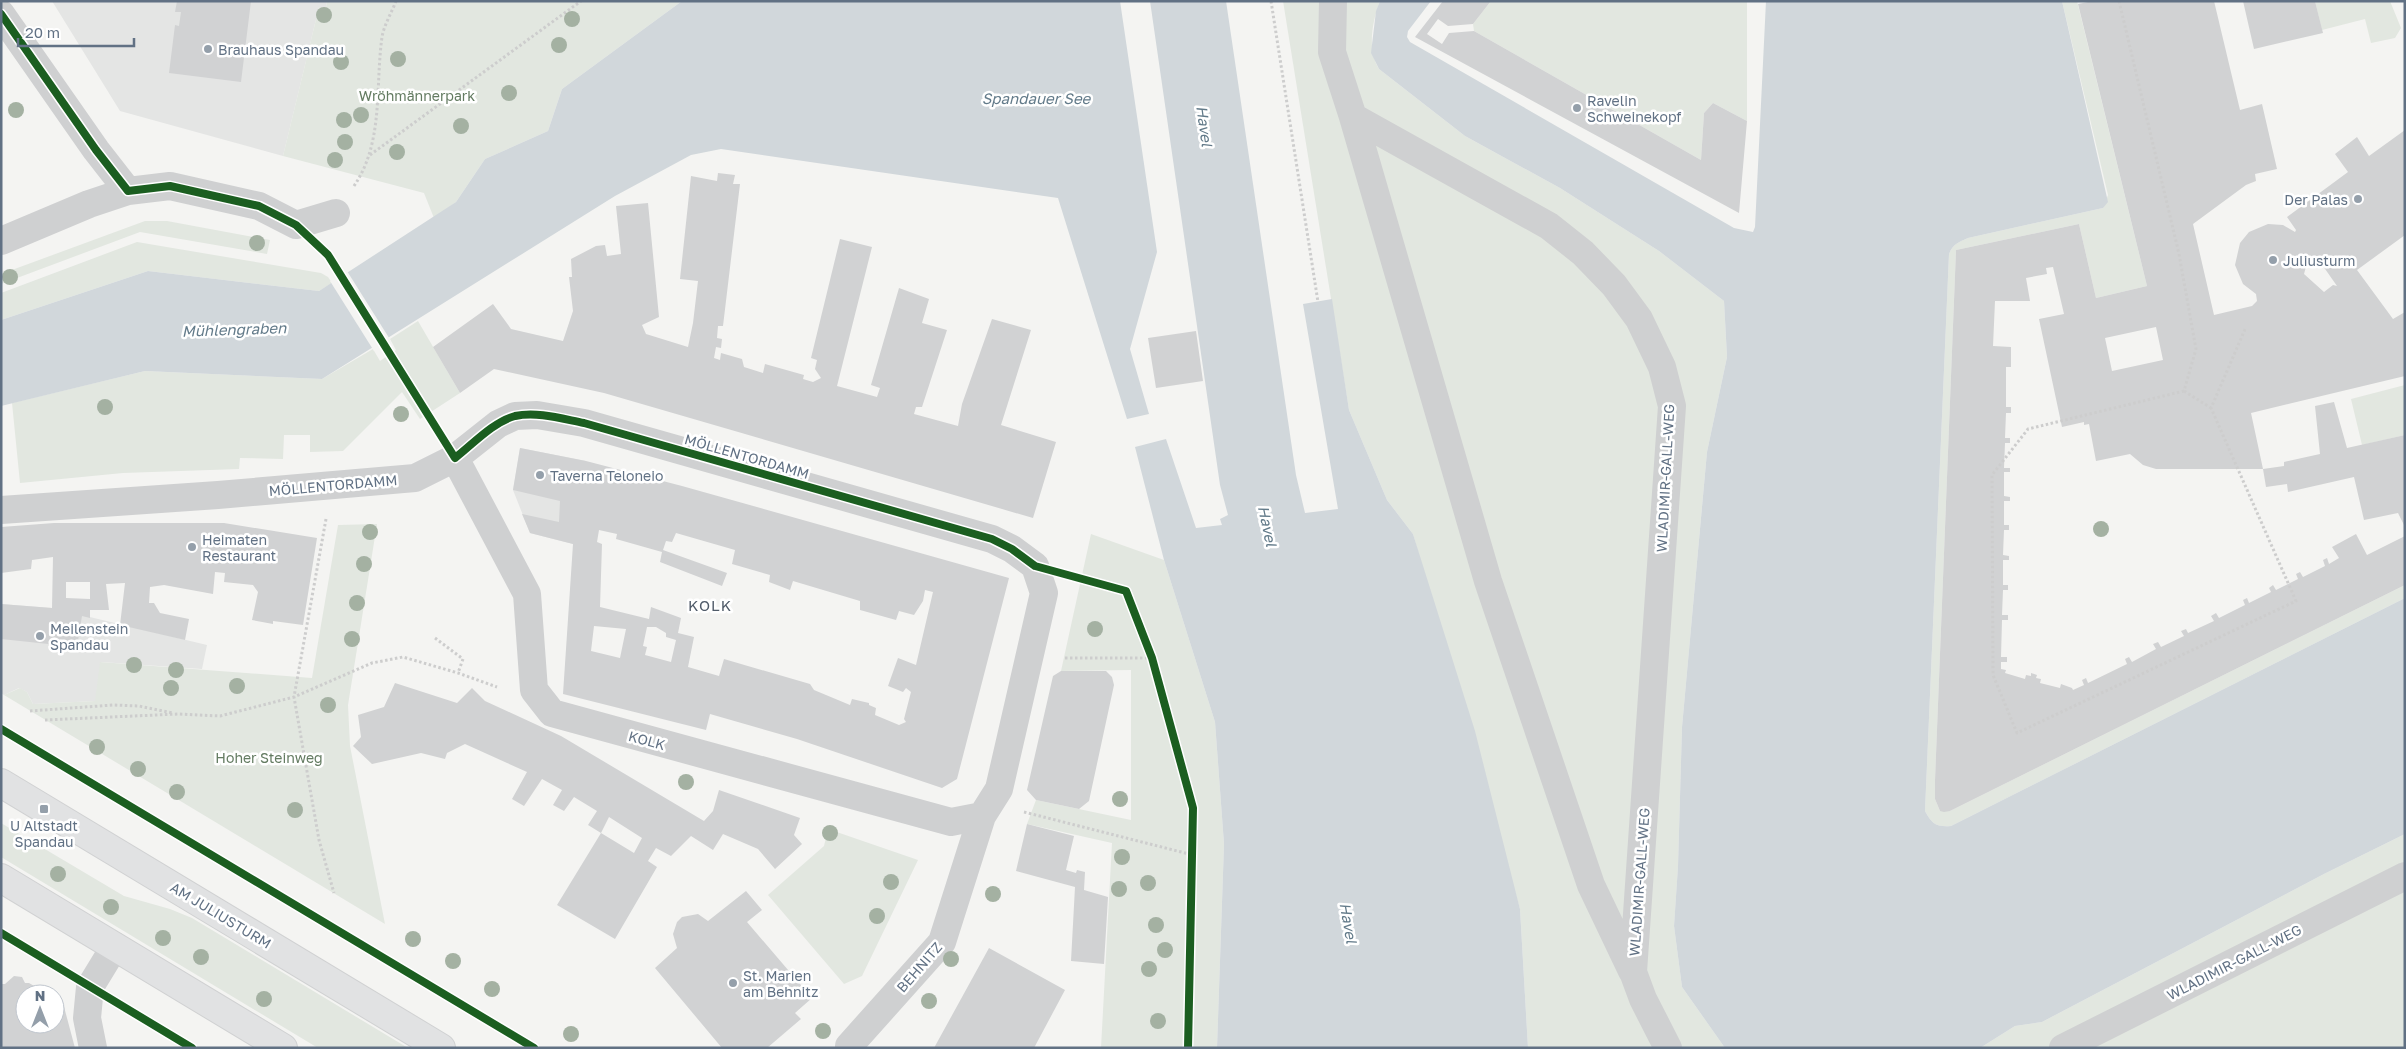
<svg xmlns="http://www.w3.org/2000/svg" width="2406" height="1049" font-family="'Golos Text',sans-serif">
<rect width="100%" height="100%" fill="#f4f4f2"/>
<path fill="#e4e5e4" d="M52,1h275l-1,7 -7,-1 -36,149 -163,-45z
M520,448l66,13 -13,83 -43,-11 -17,-43z
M1,604l51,4 155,37 -5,24 -101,-7 -5,39 -63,3 -6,-12 -8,-4 -15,7 -3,-2z"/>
<path fill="#e2e7e0" d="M327,1h355l-120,88 -14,42 -63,28 -29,43 -22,16 -10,-25 -141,-37 36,-149 7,1z
M1283,1h97c-8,21 -13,49 -1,68l86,67 95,52 99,63 65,50 3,56 -20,95 -25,275 -4,139 -4,60 8,61 43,61h-197l-8,-139 -107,-375 -26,-34 -38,-90z
M1491,1h256v120l-34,-18 -9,10 -3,47 -227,-129 -1,-7z
M2062,1h15l70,285 -51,12 -17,-74 -123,26 -21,530v19l5,12h10l455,-226v13l-454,228c-15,1 -19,-2 -26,-15l24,-557c4,-10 10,-12 19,-16l135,-30 5,-13z
M2315,1h75l11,27 -6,10 -24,5 -6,-24 -43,11z
M145,221h22l103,19 -3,14 -127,-22 -139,52v-10z
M137,242l184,31 7,4 4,6 -13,8 -171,-20 -147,49v-27z
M418,321l42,72 -40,26 -18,-27 -59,59 -33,1v-17h-26l-1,24 -43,-1 -1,11 -116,4 -103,10 -8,-80 133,-32 177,8 51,-30 7,12 16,-11 -6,-11z
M2405,385v50l-43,10 -11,-46z
M377,524l-29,181 2,41 35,178 -381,-229 16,-7 7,4 6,12 62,-3 5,-39 212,16 26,-153z
M1091,534l73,26 51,162 9,122 -7,204h-116l11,-205 -85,-19 9,-24 95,20v-150l-70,1z
M1,823l123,73 46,13 22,9 216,130h-90l-317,-191z
M828,829l90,31 -56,116 -18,8 -76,-89 56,-49z
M2405,834v214h-425l35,-22 27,-4 282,-148z"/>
<path fill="#d1d7db" d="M682,1h438l37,251 -27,97 19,65 -22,5 -69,-221 -337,-49 -30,6 -76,41 -293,183 -177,-8 -144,35v-86l147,-49 171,20 137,-89 29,-43 63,-28 14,-42z
M1150,1h76l70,474 9,38 33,-4 -35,-205 29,-5 17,111 38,90 26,34 62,197 45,178 8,139h-311l7,-204 -9,-122 -51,-162 -29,-113 31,-8 30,89 26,-3 -2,-6 8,-4 -8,-30z
M1380,1h51l-23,30 -1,6 3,5 324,186 19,4 2,-5 11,-226h296l46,201 -5,6 -135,30c-9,4 -15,6 -19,16l-24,557c7,13 11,16 26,15l454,-228v236l-81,40 -282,148 -27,4 -35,22h-255l-43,-61 -8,-61 4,-60 4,-139 25,-275 20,-95 -3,-56 -65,-50 -99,-63 -95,-52 -86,-67 -8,-16 5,-42z"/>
<path fill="#f4f4f2" d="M347,271l44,70 -17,10 -44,-70z"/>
<path fill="#d1d2d3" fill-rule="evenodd" d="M177,1h74l-10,81 -72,-9 6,-48 4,1 2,-14h-6z
M1443,1h48l-18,23 -25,2 -10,-7 -11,15 15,10 7,-11 25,-2 227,129 3,-47 9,-10 34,18 -8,92 -324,-176z
M2093,1h121l26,109 22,-6 15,65 -22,5 1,7 -10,4 -53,39 21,91 38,-9 5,-5 -1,-7 -13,-10 -8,-19 5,-22 9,-11 19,-8 15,1 12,7 1,-2 -9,-13 61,-45 -13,-18 22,-17 12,19 36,-26v105l-48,35 36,49 12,-7v64l-154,37 12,56h-107l-13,-4 -13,-11 -34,7 -7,-37 -5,1v-3l-22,5 -23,-108 25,-5 -11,-47 -7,1 1,6 -21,4 4,23h-35l-2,45 18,1v20h-5v40h5v6h-5l-1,25h5v5h-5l-1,25h6v4h-6v24l6,1v4h-6v24h5v5h-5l-1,25 6,1v4h-6v25h5v5h-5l-1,25h6v5h-6l-1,37h6v5h-6v7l5,1 -1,3 20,6 1,-4 5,1v-3l6,2 -1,3 5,1 -1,4 20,5 1,-4 11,4 1,2 11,-5 -2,-5 4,-2 2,5 39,-19 -2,-5 4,-2 3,5 24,-13 -3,-5 5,-2 3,5 23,-11 -3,-5 5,-2 2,4 26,-12 -3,-5 5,-3 3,5 26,-13 -2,-5 4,-2 2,5 22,-11 -2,-4 4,-3 3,5 22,-11 -2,-5 4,-2 3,5 22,-11 -2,-6 4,-2 2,6 10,-6 -7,-11 24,-13 11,21 38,-19v49l-455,226 -6,1 -4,-1 -5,-12v-19l21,-530 123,-26 17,74 51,-12 -69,-282zM2316,256l21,30 -4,-1 -9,7 -20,-18 3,-11zM2156,327l7,33 -51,11 -7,-33z
M2243,1h72l8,32 -69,16z
M718,173l17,2 -2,9h7l-17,142h-5l-1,12 5,1 -1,9 -5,-1 -2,11 6,2 1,-7 21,6 2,8 19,6 2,-9 39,11 -1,4 10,3 8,-4 -6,-9 2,-9 -6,-2 29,-119 32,8 -35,139 40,11 3,-9 -9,-3 28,-97 30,11 -7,24 25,7 -25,77h-6l-2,7 44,12 4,-22 30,-85 39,11 -30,95 55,17 -23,76 -429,-125 -110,-24 -34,24 -27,-46 60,-43 18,25 52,12 10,-30 -4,-34h3l-1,-18 25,-13 9,-1 2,11 14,-2 -5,-48 32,-3 11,114 -17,8 4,9 42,13 5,-24 5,-42 -18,-2 11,-103 26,5z
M1196,331l7,50 -47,7 -8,-50z
M2334,402l13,46 58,-13v92l-7,-14 -34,7 -10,-43 -66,15 -1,-8 -21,3 -3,-18 21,-3v-4l36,-8 -5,-48z
M520,448l66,13 96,25 327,92 -52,201 -15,9 -145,-49 -87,-25 -4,16 -143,-36 10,-150 -43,-11 -8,-19 37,8 1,-21 -47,-11zM599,530l18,4 -1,5 46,13 -2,10 62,24 5,-13 -64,-23 3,-9 6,1 4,-9 59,17 -3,14 38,11 -1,7 21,8 3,-9 67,20v9l36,10 3,-9 15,4 9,-14 2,-11 8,2 -17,73 -18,-7 -10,28 15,6 3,-4 5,4 -7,27 2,3 -7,3 -24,-10 1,-7 -7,-3v-2l-17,-4 -2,6 -36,-15 -4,-6 -86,-25 -5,17 -31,-9 6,-30 -16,-4 3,-15 -30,-11 -2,12 -49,-12 2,-63 -5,-2zM594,626l32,3 -6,29 -29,-7zM647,627h9l10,6v4l10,3 -5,22 -26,-7 2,-8 -4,-1z
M54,523h170l93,15 -14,87 -30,-4v3l-21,-4 6,-28 -5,-7 -29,-3 1,-9 -10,-1 -2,22 -49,-9 -14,2 -1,16h5l6,10 29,6 -4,21 -65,-15 5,-42 -19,1 3,26h-19v8l-8,-2 -5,31 -76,-8v-35l51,4 1,-51 -21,3 -1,9 -30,4v-46zM66,582h24v17l-24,-1z
M1061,671h45l6,6 2,8 -25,116 -10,8 -43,-9 -9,-10 26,-114z
M395,683l62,20 15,-15 13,13 76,35 143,85 9,-10 6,-21 81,28 -6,17 8,9 -27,25 -17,-20 -35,-15 -10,16 -22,-14 -20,20 -15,-8 -8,13 9,6 -42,72 -58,-34 44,-72 33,20 8,-15 -33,-21 -8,16 -13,-8 9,-14 -23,-14 -10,14 -11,-6 9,-15 -20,-11 -18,27 -12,-7 15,-27 -62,-28 -18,9 -2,6 -24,-6 -49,11 -19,-18 8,-9 -3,-22 26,-8z
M1027,824l47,12 -8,34 10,3 1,-3 8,2 -1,18 24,7 -4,67 -33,-3 4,-74 -59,-16z
M746,891l16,19 -15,12 65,76 -17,15 6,6 -34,29h-45l-67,-80 22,-20 -4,-14 4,-12 5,-5 16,-3 10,7z
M989,948l76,42 -31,58h-100z
M14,976l8,1 3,6h4l19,11h-23v30h30v-26l8,5 12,45h-74v-64h4z"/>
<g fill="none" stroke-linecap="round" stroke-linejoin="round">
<defs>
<path id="major" d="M1,783l440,265
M1,878l282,170"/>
</defs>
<use href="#major" stroke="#d0d1d2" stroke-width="30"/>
<path stroke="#cdcdcd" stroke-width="3" stroke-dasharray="2.5 2.5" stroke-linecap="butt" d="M1271,1l47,301
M2119,1l60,253 17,95 -12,42 -156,38 -36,46 1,200 24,58 279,-132 -85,-193 35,-81
M370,155l211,-154
M354,186c30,-44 21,-99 28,-149 2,-12 10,-25 14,-36
M326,252l11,20
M389,354l49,75
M2184,391l27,17
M326,519l-32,178 25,143 15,53
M1076,577l50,14 26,67 41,150 -5,240
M435,638l28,21 -5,14
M1065,658h87
M30,711l83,-6 26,1 34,7
M45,720l133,-6 42,2 74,-19 78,-34 31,-6 55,16 39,14
M1024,812l169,43"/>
<path stroke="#cfd0d1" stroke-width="28" d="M1333,1l-1,51 21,65 196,109 34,27 31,32 25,34 23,48 10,39 -39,566 10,27 25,49
M1,14l95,136 32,41
M1353,117l135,464 103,304 41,86
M1,241l88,-37 39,-13 42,-5 89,20 37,19 40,-12
M1,510l217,-15 197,-17 40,-20 43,-34 17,-8 22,-1 47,8 408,116 20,10 23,17 9,27 -45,196 -17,27 -31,6 -399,-109 -18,-23 -7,-96 -72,-136
M849,1046l93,-104 40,-126
M93,1048l-6,-30 3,-31 25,-41
M2063,1048l342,-172"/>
<use href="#major" stroke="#e1e2e3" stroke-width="28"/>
<defs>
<path id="cycleway" d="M1,14l95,136 32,41 42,-5 89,20 37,19 32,30 127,203c18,-14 38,-36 60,-42 22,-5 48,3 69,7l408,116 20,10 23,17 91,25 26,67 41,150 -5,240
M1,729l533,319
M1,933l191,115"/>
</defs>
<use href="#cycleway" stroke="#fff" stroke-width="11"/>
<use href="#cycleway" stroke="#1b5e20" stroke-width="8"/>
</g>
<g fill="#a4b1a2">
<circle cx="324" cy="15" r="8"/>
<circle cx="572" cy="19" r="8"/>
<circle cx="559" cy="45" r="8"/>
<circle cx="398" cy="59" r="8"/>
<circle cx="341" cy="62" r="8"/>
<circle cx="509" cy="93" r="8"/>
<circle cx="16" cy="110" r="8"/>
<circle cx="361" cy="115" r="8"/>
<circle cx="344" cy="120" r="8"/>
<circle cx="461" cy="126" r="8"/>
<circle cx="345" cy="142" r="8"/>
<circle cx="397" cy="152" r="8"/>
<circle cx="335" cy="160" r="8"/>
<circle cx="257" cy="243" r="8"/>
<circle cx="10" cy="277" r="8"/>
<circle cx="105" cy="407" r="8"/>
<circle cx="401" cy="414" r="8"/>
<circle cx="2101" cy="529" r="8"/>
<circle cx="370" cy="532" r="8"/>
<circle cx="364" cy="564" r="8"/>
<circle cx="357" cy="603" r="8"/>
<circle cx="1095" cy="629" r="8"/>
<circle cx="352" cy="639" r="8"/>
<circle cx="134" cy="665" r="8"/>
<circle cx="176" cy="670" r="8"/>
<circle cx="237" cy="686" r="8"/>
<circle cx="171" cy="688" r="8"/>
<circle cx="328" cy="705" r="8"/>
<circle cx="97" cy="747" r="8"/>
<circle cx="138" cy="769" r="8"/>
<circle cx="686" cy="782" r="8"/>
<circle cx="177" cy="792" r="8"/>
<circle cx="1120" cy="799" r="8"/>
<circle cx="295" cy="810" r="8"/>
<circle cx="830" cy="833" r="8"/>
<circle cx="1122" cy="857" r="8"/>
<circle cx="58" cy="874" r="8"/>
<circle cx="891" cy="882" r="8"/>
<circle cx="1148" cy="883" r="8"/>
<circle cx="1119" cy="889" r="8"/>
<circle cx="993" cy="894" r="8"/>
<circle cx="111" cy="907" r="8"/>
<circle cx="877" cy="916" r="8"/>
<circle cx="1156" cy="925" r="8"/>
<circle cx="163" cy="938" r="8"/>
<circle cx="413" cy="939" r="8"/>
<circle cx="1165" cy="950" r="8"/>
<circle cx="201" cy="957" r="8"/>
<circle cx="951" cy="959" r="8"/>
<circle cx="453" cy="961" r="8"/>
<circle cx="1149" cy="969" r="8"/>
<circle cx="492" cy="989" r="8"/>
<circle cx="264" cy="999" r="8"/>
<circle cx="929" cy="1001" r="8"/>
<circle cx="1158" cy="1021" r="8"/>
<circle cx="823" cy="1031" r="8"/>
<circle cx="571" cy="1034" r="8"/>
</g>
<g fill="#949faa" stroke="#fff" stroke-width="2">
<circle cx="208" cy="49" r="5"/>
<circle cx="1577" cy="108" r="5"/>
<circle cx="2358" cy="199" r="5"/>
<circle cx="2273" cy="260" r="5"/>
<circle cx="540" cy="475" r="5"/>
<circle cx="192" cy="547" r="5"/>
<circle cx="40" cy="636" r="5"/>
<rect x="39" y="804" width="10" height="10" rx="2.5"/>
<circle cx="733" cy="983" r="5"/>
</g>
<g text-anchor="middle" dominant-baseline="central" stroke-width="5" stroke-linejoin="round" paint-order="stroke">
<g font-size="14" fill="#617184" stroke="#fff" text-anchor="start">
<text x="218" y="49">Brauhaus Spandau</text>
<text x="1587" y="100">Ravelin<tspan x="1587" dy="16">Schweinekopf</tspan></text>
<text x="2348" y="199" text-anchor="end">Der Palas</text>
<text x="2283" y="260">Juliusturm</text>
<text x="550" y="475">Taverna Teloneio</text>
<text x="202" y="539">Heimaten<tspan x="202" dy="16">Restaurant</tspan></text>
<text x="50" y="628">Meilenstein<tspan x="50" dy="16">Spandau</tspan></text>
<text x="44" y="825" text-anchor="middle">U Altstadt<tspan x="44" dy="16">Spandau</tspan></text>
<text x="743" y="975">St. Marien<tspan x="743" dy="16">am Behnitz</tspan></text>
</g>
<g font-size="14" fill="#637b61" stroke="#fff">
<text x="417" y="95">Wröhmännerpark</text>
<text x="269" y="757">Hoher Steinweg</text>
</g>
<g font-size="14" fill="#617184" stroke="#fff">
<text transform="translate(747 456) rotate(16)">MÖLLENTORDAMM</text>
<text transform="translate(1665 478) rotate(-87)">WLADIMIR-GALL-WEG</text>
<text transform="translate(333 485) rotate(-5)">MÖLLENTORDAMM</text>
<text transform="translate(647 740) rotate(15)">KOLK</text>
<text transform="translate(1639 882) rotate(-86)">WLADIMIR-GALL-WEG</text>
<text transform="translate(221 915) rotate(31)">AM JULIUSTURM</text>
<text transform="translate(2234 962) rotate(-27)">WLADIMIR-GALL-WEG</text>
<text transform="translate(919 967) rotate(-49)">BEHNITZ</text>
</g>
<g font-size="15" font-style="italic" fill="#627a89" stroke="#fff">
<text x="1036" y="98">Spandauer See</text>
<text transform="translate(1205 126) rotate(82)">Havel</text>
<text transform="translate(234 329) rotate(-2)">Mühlengraben</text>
<text transform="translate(1268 526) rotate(78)">Havel</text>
<text transform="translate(1349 923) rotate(80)">Havel</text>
</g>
<g font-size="15" letter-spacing="1" fill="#505b69" stroke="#fff">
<text x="710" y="605">KOLK</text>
</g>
</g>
<rect width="2406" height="1049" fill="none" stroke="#617184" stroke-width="5"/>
<g transform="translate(40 1009)"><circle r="24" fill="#ffffff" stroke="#c0c6ce"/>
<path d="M0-4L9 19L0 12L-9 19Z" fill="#949faa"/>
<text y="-8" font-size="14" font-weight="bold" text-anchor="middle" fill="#617184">N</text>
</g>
<path d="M18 38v8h116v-8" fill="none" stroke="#617184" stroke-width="2.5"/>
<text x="25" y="38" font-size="15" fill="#617184" stroke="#ffffff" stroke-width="4" paint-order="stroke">20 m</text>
</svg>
